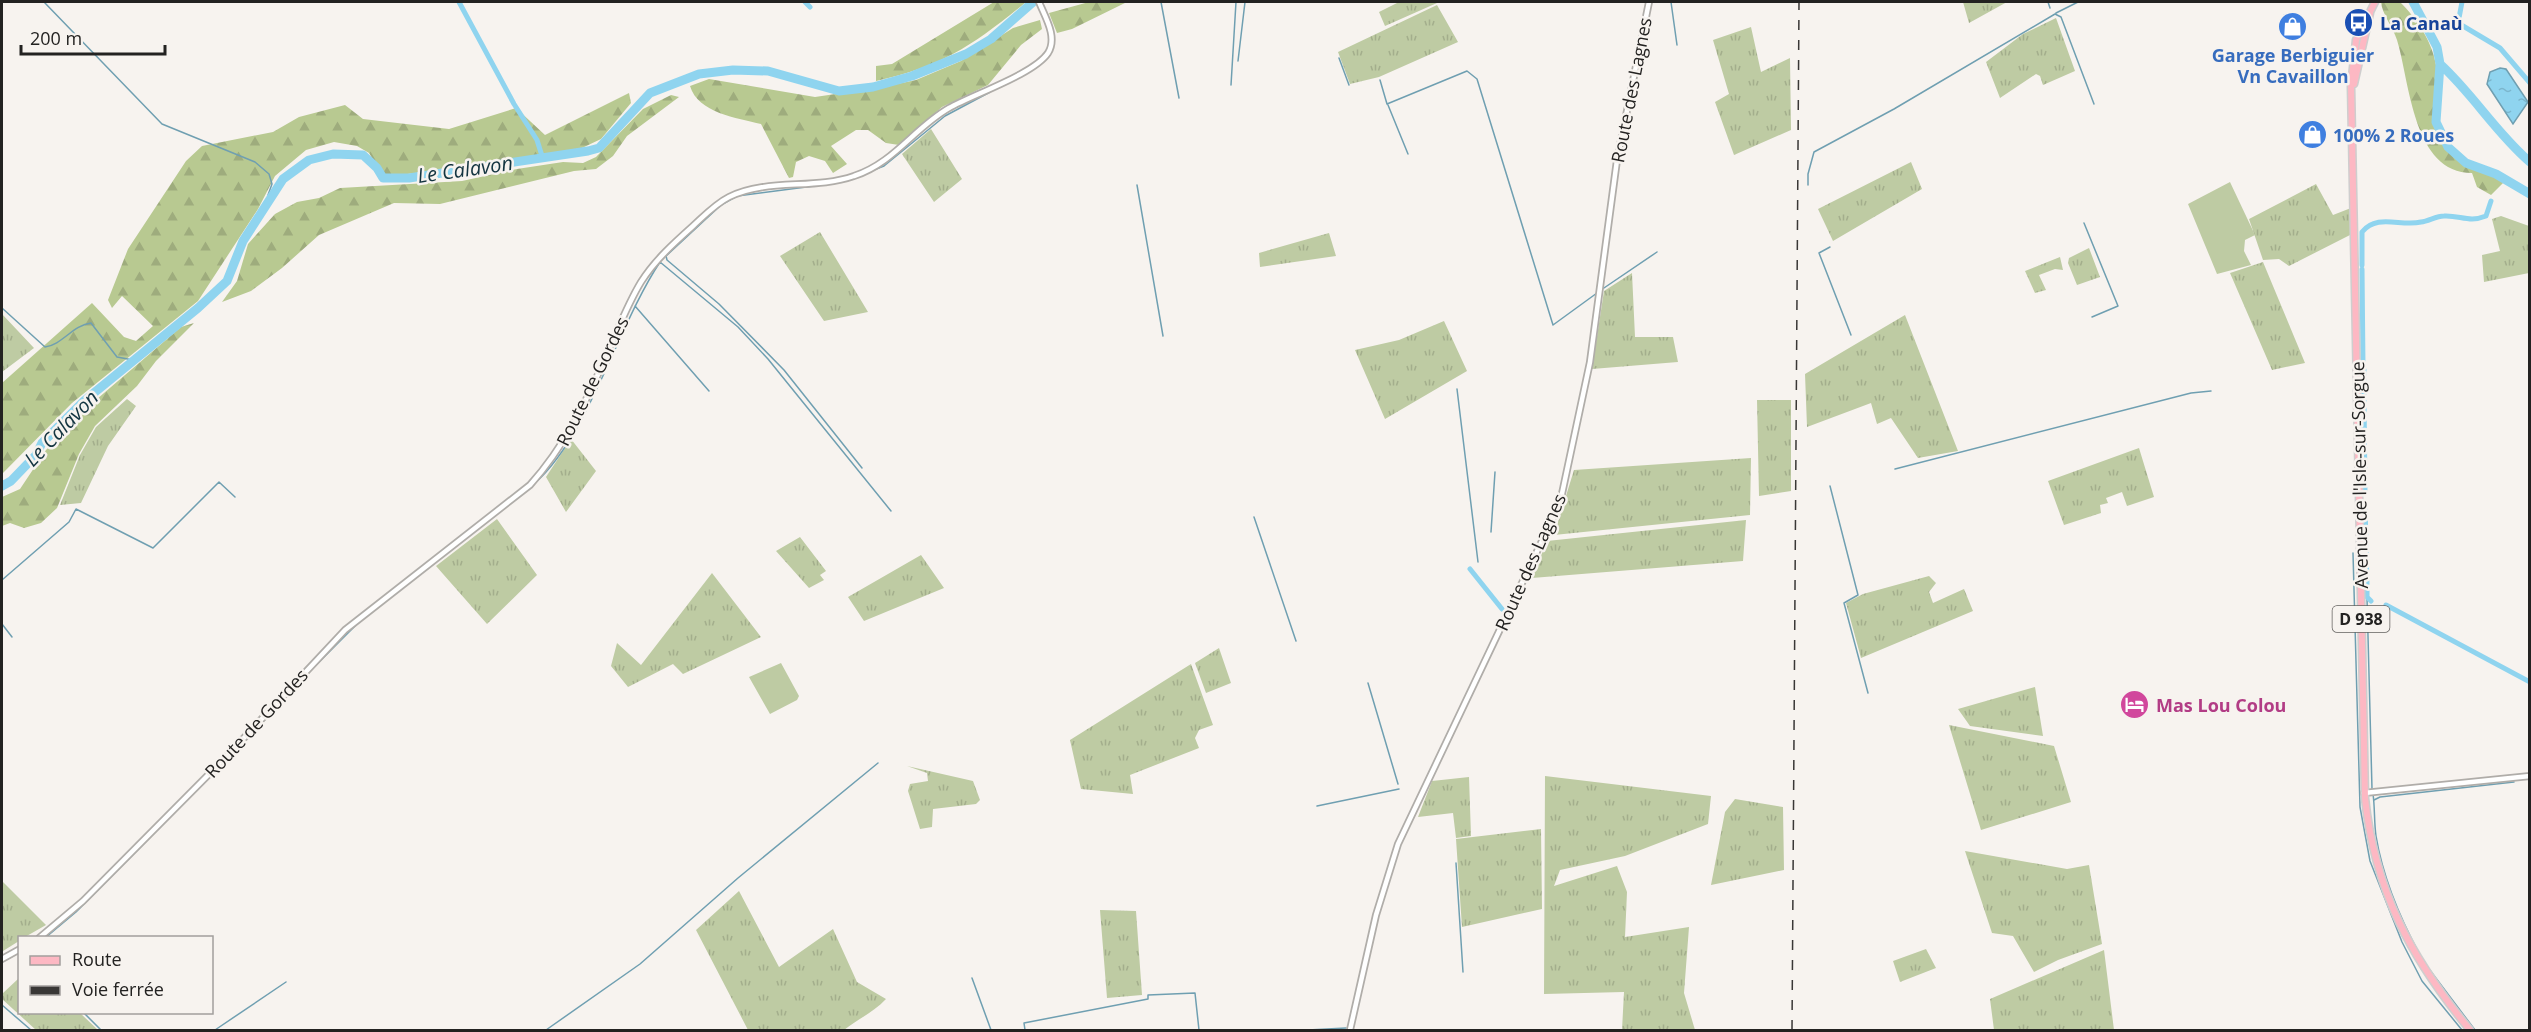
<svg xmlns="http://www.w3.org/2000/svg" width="2531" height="1032" font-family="'Open Sans',sans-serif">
<defs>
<pattern id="grass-tufts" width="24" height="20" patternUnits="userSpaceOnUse" patternTransform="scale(1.5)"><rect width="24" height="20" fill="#becba3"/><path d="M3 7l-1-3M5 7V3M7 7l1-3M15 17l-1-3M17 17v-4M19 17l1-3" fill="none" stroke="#a3ae8c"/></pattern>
<pattern id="forest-firs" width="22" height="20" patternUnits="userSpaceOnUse" patternTransform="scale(1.5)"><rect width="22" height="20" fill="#b8c991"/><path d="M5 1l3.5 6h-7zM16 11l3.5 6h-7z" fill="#9eac7d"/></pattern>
<pattern id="water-ripples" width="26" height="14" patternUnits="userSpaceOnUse" patternTransform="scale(1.5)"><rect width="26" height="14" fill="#8fd4ef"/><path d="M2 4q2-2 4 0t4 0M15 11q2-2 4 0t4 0" fill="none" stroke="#7bb6cd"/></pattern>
</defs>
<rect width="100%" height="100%" fill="#f7f3ef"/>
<path fill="url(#grass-tufts)" d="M1399,2h38v1l-52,23 -6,-14z
M1963,2h44l-38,21z
M1437,5l21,37 -79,35 -29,7 -12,-32z
M2056,18l19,53 -32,14 -3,-9 -4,-2 -36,24 -14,-36 37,-28z
M1751,27l10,45 29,-14 1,72 -57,25 -19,-53 14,-8 -16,-54z
M931,129l31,50 -28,23 -32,-48z
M1911,162l11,27 -89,52 -15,-32z
M2316,184l17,31 18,-7 -1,27 -61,31 -10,-7 -16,1 -14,-41z
M2501,216l28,10v47l-45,9 -2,-27 18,-4 -8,-32z
M820,232l48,80 -44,9 -44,-65z
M1329,233l7,23 -76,11 -1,-14z
M2089,248l11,29 -23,8 -9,-22 1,-5z
M2060,257l3,13 -8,-1 -16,6 7,15 -11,3 -10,-22z
M2263,262l42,101 -33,7 -42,-97z
M1632,273l3,64h38l5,25 -86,7 12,-78z
M2,314l32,34 -32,24z
M1905,315l53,136 -40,7 -27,-40 -14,6 -6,-21 -64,24 -2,-53z
M1444,321l23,50 -82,48 -30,-69 44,-10z
M127,399l9,7 -28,40 -27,57 -21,2 20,-50 16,-28z
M1757,400h34v91l-32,5z
M571,439l25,32 -30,41 -20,-35z
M2139,448l15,49 -27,9 -5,-14 -16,6 2,5 -8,2 1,8 -37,12 -16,-44z
M1751,458l-1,57 -196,20 20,-65z
M497,519l40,56 -50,49 -51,-58z
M1746,520l-3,41 -211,17 15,-37z
M800,537l26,34 -6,4 4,5 -15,8 -33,-37z
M921,555l23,33 -80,33 -16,-24z
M712,573l49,64 -78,37 -10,-10 -45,23 -17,-21 6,-23 24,22z
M1929,576l7,7 -7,9 4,11 31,-14 9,22 -112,47 -15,-55 17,-9z
M1219,648l12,35 -25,10 -11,-30z
M1191,664l22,61 -14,5 -4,8 4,10 -69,27 3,19 -52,-5 -11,-49z
M2035,687l8,49 -73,-10 -12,-17z
M1949,725l105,21 17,56 -90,28z
M907,766l66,15 7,19 -4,4 -43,5 -1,18 -12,2 -12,-38 2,-7 18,-3 -1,-8z
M1545,776l166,20 -3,28 -83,32 -65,14 -6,16 63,-20 10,26 -2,45 64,-10 -5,66 11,37h-73l2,-38 -80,2z
M1469,777l2,59 -15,2 -3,-25 -35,4 14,-36z
M1735,799l48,8 1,63 -73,15 14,-73z
M1541,829l1,80 -80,18 -6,-88z
M1965,851l102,18 22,-4 13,79 -44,16 -24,12 -21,-36 -21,-3z
M2,881l44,44 -21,12 -5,1 -1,3 -16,10z
M739,891l40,76 54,-38 24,53 29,17c-12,13 -28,20 -42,31h-96l-52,-100z
M1100,910l36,1 6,84 -35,3z
M1926,949l10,19 -36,14 -7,-21z
M2104,950l10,80h-120l-4,-31z
M19,978l1,34 60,1 18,17h-62l-34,-31v-5z"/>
<path fill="url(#forest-firs)" d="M994,2h32c-51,42 -84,65 -150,79v-15l16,-2z
M1089,2h38l-55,27 -15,4 -8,-20z
M2381,2h19c17,17 32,39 36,63 5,31 -12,57 12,85 16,19 37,19 56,32l-13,13 -14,-8 -5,-14c-59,0 -62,-90 -75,-133 -4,-13 -15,-26 -16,-38z
M1040,20l2,9 -21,16 -33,40 -46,22 -43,38 -13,-2 -18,-13h-12l-25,16 16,18 -14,9 -8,-12 -16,-5 -13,6 -3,15 -4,1 -28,-54c-24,-6 -63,-11 -71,-38l19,-7 106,18 68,-10 33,-7 45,-19 52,-33z
M629,93l2,10 -30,36 -19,9 -89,15 -109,14 -15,-24 -12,-7 -23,-4 -28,8 -31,26 -17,33 -60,92 -126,102 -70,71v-91l90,-80 32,34 12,4 17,-15 -31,-30 -10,12 -4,-8 20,-51 58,-88 16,-15 71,-14 26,-15 46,-12 18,14 86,10 67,-21 29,27z
M671,95l8,2 -52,39 -14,20 -17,13 -22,2 -134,33 -46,-1 -75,32 -37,33 -31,23 -29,11 15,-21 11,-37 27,-30 22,-12 22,-4 21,-10 122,-7 55,-12 46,-7 20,1 13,-6 47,-48z
M194,323l-38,38 -19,25 -42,40 -16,28 -22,54 -16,15 -17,5 -14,-5 -8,3v-29l18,-8 26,-39 37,-39 98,-84z"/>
<path fill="#becba3" d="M2230,182l25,53 -10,5 -1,11 7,14 -34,9 -29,-70z
M781,663l18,33 -2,4 -27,14 -21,-37z"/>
<path fill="url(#water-ripples)" stroke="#6f9fb1" stroke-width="1.5" d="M2500,68l6,1 22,33 -15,22 -26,-40 3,-12z"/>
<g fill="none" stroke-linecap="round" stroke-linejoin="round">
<path stroke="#6f9fb1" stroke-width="1.5" d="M44,2l118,122 93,38 14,12 3,10 -4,11 2,5
M1161,2l18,96
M1671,2l6,43
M2048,2l2,6
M2056,13l22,-11
M1339,58l10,27
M1238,61l7,-59
M1380,80l7,24 80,-33 10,8 76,246 44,-32
M1231,85l5,-83
M1388,105l20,49
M842,182l42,-16 61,-50 45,-24
M837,183l-100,13 -16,9 -55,51 1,4 52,44 65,66 78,98
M1137,185l26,151
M1808,185v-11l6,-22 80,-43 161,-95 6,3 33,87
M2084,223l34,83 -26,11
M1830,247l-11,6 32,82
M660,262l78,65 30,32 123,152
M1601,290l56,-38
M635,306l74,85
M2,308l43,39c17,-2 28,-22 46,-24l26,34 16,3
M1457,389l21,173
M1895,469l296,-76 20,-2
M535,483c54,-48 83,-158 125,-221
M1830,486l28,109 -14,8 24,90
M1254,517l42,124
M1491,532l4,-60
M2353,553l7,254 10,54 32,81 20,39 40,49
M431,565l91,-71
M2,580l67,-58 7,-13 77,39 66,-66 16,15
M2367,598l5,191
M2,624l10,13
M316,665l43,-43
M1368,683l30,101
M2373,794c2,14 1,28 3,42 7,42 24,82 44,119
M2374,800l6,-3 134,-15
M1317,806l82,-17
M1456,863l7,109
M45,938l31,-26 142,-143
M2,962l18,-10
M2429,969l46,61
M972,978l19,52
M2,1005l29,25
M83,1012l18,18
M215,1030l71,-48
M546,1030l94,-66 98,-86 140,-115
M1025,1030l-1,-7 124,-24v-4l47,-2 4,37
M1308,1030l38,-2"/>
<path stroke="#8fd4ef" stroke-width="5" d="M459,2l55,102 23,36 6,19
M805,2l5,5
M2459,18l3,-16
M2458,23l42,25 30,35
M2362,265v-33c15,-19 39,-5 59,-10 8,-1 15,-6 23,-6 16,-1 25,7 42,0l5,-15
M2362,269l1,97
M2364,370v24
M2364,399l1,92
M2365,504l2,80
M1470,569l32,40
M2367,590v7l4,4
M2386,605l144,77"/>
<path stroke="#8fd4ef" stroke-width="9" d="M2413,2l24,45 3,17 -4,58 12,25 18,16 30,11 34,20
M2440,64c33,30 56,69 90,98
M2,486l9,-5 25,-26 6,-12 42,-42 114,-93 29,-27 16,-40 40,-62 26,-19 24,-6 30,1 14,13 6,10h26l179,-27 11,-3 51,-55 49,-19 34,-4 35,1 71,20 34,-4 39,-11 54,-22 25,-15 42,-37"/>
<defs>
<path id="tertiary" d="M2364,793l166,-17
M39,938l44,-37 144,-145 118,-126 185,-145c34,-38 56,-82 76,-129 11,-24 21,-51 35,-74 14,-22 33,-39 52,-56 11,-10 22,-22 36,-29 38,-19 85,-7 125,-21 40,-13 60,-48 95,-68 25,-14 85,-34 99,-55 10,-16 -3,-36 -9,-51
M2,959l18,-10
M1350,1030l26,-115 22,-71 162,-341 30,-141 27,-202 32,-158"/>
<path id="primary" d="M2375,2l-19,38 -5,46 14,712c10,94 46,160 105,232
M2354,84l16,-71"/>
</defs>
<use href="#tertiary" stroke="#b0ada9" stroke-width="8"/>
<use href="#primary" stroke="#cfcece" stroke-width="9"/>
<use href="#tertiary" stroke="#fff" stroke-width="4.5"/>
<use href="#primary" stroke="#fdb8c3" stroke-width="6"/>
<path stroke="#393736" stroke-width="1.5" stroke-dasharray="10 10" stroke-linecap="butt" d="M1792,1030l7,-1028"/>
</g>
<defs>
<symbol id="bus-disc" viewBox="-11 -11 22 22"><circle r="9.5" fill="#1a4fb4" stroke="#f7f3ef"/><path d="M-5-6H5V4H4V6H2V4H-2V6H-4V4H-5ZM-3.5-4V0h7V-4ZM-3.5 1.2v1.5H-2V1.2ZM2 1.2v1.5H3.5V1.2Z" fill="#fff"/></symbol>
<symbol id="shop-disc" viewBox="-11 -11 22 22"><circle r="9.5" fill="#3f7fe0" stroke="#f7f3ef"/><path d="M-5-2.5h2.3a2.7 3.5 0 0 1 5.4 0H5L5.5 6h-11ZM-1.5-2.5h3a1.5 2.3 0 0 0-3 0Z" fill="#fff"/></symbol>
<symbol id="hotel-disc" viewBox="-11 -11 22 22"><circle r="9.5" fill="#d1479c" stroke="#f7f3ef"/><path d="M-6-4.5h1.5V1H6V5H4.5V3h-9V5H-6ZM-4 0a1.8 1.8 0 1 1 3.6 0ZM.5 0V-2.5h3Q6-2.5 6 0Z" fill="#fff"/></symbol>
</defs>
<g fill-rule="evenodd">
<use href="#bus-disc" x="2342" y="6" width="33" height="33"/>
<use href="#shop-disc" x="2276" y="10" width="33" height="33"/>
<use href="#shop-disc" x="2296" y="118" width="33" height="33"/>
<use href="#hotel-disc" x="2118" y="688" width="33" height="33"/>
</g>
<g text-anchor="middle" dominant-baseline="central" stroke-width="5" stroke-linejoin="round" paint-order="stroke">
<rect fill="#f7f3ef" stroke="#63615f" stroke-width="1.5" x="2332.5" y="606" width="57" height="26" rx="4.5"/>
<g font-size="16" font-weight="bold" fill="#232221">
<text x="2361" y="619">D 938</text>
</g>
<g font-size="18" font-weight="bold" fill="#164399" stroke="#f7f3ef" text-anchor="start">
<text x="2380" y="23">La Canaù</text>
</g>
<g font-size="18" font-weight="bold" fill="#366cbe" stroke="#f7f3ef">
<text x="2293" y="55">Garage Berbiguier<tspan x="2293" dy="21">Vn Cavaillon</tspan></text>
<text x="2333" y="135" text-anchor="start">100% 2 Roues</text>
</g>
<g font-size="18" fill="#232221" stroke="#f7f3ef">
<text transform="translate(1631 90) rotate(-79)">Route des Lagnes</text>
<text transform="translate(592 381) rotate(-64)">Route de Gordes</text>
<text transform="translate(2359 475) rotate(-91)">Avenue de l'Isle-sur-Sorgue</text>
<text transform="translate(1530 562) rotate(-66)">Route des Lagnes</text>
<text transform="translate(256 723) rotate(-47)">Route de Gordes</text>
</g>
<g font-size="18" font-weight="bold" fill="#b23c85" stroke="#f7f3ef" text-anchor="start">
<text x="2156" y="705">Mas Lou Colou</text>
</g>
<g font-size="20" font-style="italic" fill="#133440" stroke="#f7f3ef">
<text transform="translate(465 169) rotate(-8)">Le Calavon</text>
<text transform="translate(61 428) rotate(-46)">Le Calavon</text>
</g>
</g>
<rect width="2531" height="1032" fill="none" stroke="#232221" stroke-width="6"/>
<rect x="18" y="936" width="195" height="78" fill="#f7f3ef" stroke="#a29f9d" stroke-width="1.5"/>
<rect x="30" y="956" width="30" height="9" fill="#fdb8c3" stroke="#a29f9d" stroke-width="1.5"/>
<text x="72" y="966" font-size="18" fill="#232221">Route</text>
<rect x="30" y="986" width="30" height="9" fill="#393736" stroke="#a29f9d" stroke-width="1.5"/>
<text x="72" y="996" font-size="18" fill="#232221">Voie ferrée</text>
<path d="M21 45v9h144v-9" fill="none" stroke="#232221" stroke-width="3"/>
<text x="30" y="45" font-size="18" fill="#232221" stroke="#f7f3ef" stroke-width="4.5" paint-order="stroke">200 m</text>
</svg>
